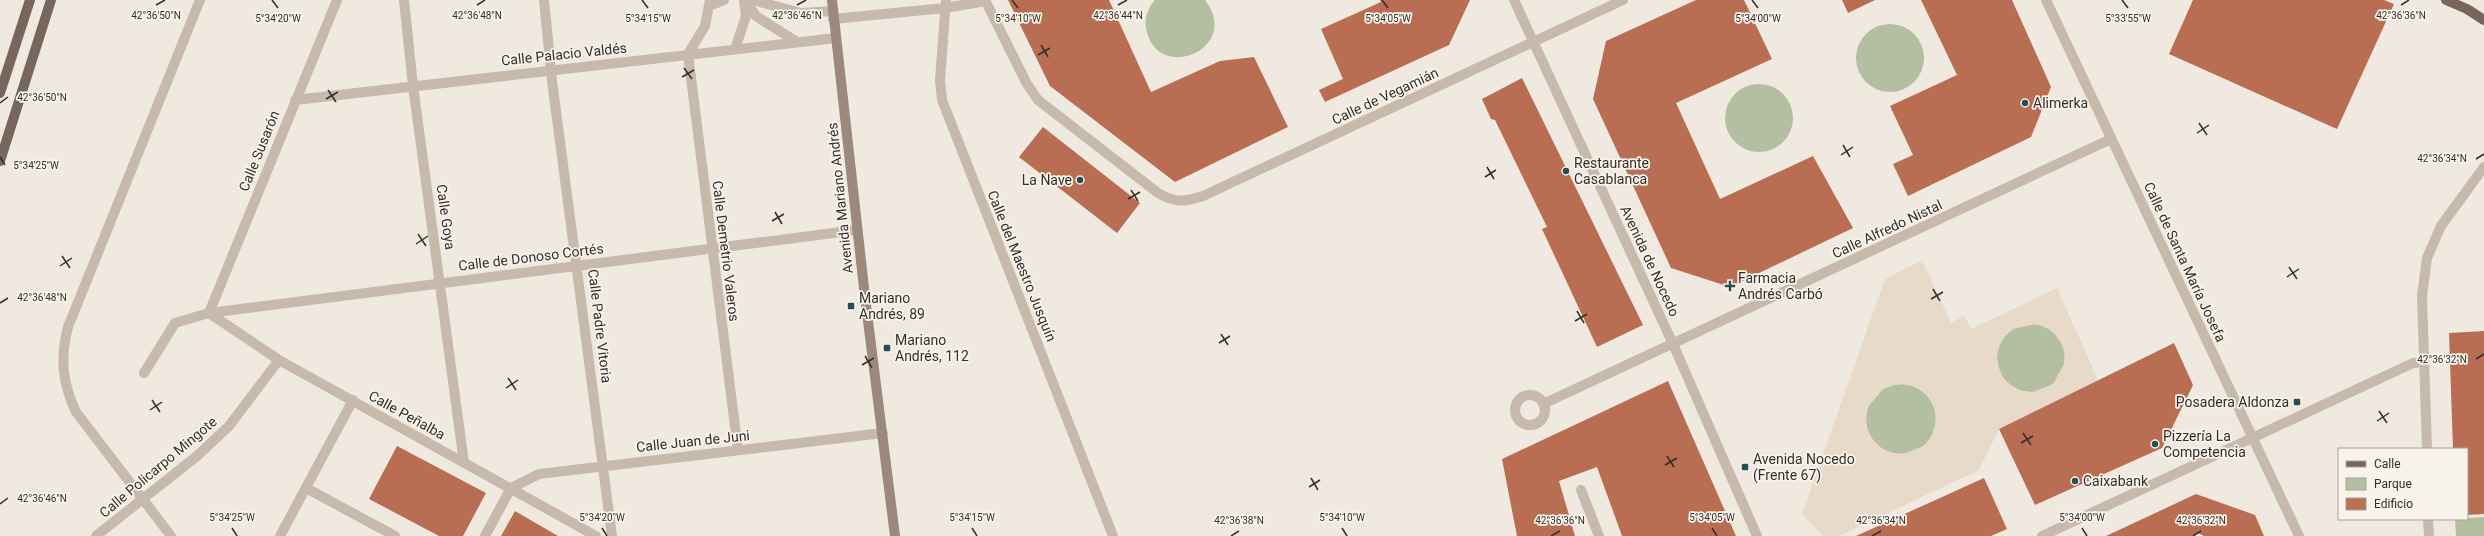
<svg xmlns="http://www.w3.org/2000/svg" width="2484" height="536" font-family="Roboto,sans-serif">
<rect width="100%" height="100%" fill="#f0e9df"/>
<path fill="#b4bea1" d="M1155,0h50c38,49 -49,85 -59,28 -2,-9 2,-21 9,-28z
M1856 58a34 34 0 1 1 68 0a34 34 0 1 1-68 0Z
M1725 118a34 34 0 1 1 68 0a34 34 0 1 1-68 0Z
M1997 358a34 34 0 1 1 68 0a34 34 0 1 1-68 0Z
M1866 419a35 35 0 1 1 70 0a35 35 0 1 1-70 0Z
M2484,517v19h-28l-1,-17z"/>
<path fill="#e7dac8" fill-rule="evenodd" d="M1922,260l29,63 13,-8 7,14 86,-41 41,92 -99,49 -20,41 -140,66h-16l-21,-22 83,-235zM2035,324l11,3 9,7 6,9 4,10 -1,11 -11,20 -20,8 -11,-1 -10,-5 -9,-8 -4,-10 -2,-11 2,-11 6,-10 8,-7zM1905,384l11,3 10,7 6,9 4,11 -1,12 -4,11 -7,9 -21,8 -12,-1 -10,-5 -8,-8 -6,-11 -1,-11 2,-11 15,-18 11,-4z"/>
<path fill="#b96e54" d="M1008,0h101l42,92 69,-31 34,-4 34,70 -113,55 -125,-96z
M1380,0h90l-21,45 -124,57 -6,-12 24,-11 -22,-50 60,-27z
M1696,0h48l28,59 -96,44 44,96 93,-43 40,72 -123,59 -59,-19 -78,-169 13,-58z
M1842,0h33l-27,13z
M1921,0h91l39,87 -20,50 -123,59 -15,-32 20,-9 -23,-49 67,-31z
M2193,0h191l10,4 -57,125 -168,-75z
M1522,78l121,247 -46,22 -55,-118 5,-2 -52,-107 -4,-1 -9,-20z
M1043,127l97,76 -23,30 -98,-76z
M2484,331v183l-17,1v-66h-14l-4,-116z
M2174,343l19,42 -31,63 -127,57 -36,-76z
M1668,381l68,155h-114l-25,-69 -38,14 16,55h-58l-15,-77z
M397,446l89,47 -23,43h-24l-70,-37z
M1984,478l23,51 -16,7h-135z
M2196,494l59,21 9,21h-60l-6,-3 -5,3h-87z
M515,511l43,25h-57z"/>
<g fill="none" stroke-linecap="round" stroke-linejoin="round">
<path stroke="#c7b9ac" stroke-width="10" d="M404,0l9,86 51,377
M544,0l8,81 60,455
M710,0l-5,26 -17,28 50,396
M745,0l11,16 41,26
M752,0l49,13 32,-2
M946,0l-6,80 2,20 171,436
M985,0l42,84 11,16 120,93c17,10 27,9 45,3l420,-196
M1514,0l159,344 84,192
M2046,0l253,536
M709,6l15,-6
M833,19l112,-11 41,-7
M735,49l11,-33 -2,-15
M295,100l541,-62
M209,313l70,47 317,176
M209,313l128,-313
M144,373l31,-50 34,-10 648,-83
M1515 410a15 15 0 1 1 30 0a15 15 0 1 1-30 0Z
M1543,404l568,-265
M2427,449l-5,-153 5,-38 14,-32 43,-59
M306,488l89,48
M1581,490l18,46
M2428,519l1,17
M96,536l101,-80 32,-30 50,-66
M171,536l-95,-124c-14,-30 -16,-54 -8,-85l132,-327
M280,536l73,-136
M485,536l26,-48 28,-14 344,-41
M2042,536l371,-173 11,-1"/>
<path stroke="#9b897e" stroke-width="10" d="M832,0l33,297 30,239"/>
<path stroke="#77665d" stroke-width="10" d="M2446,0l21,9 17,11
M0,93l30,-93
M0,161l51,-161"/>
</g>
<path fill="none" stroke="#362e2a" stroke-width="1.5" d="M272,0l6,8M642,0l6,8M1012,0l6,8M1382,0l6,8M1752,0l6,8M2122,0l6,8M156,5l9,-5M477,5l8,-5M797,5l9,-5M1118,5l9,-5M2401,5l8,-5M1041,45l7,12M1038,55l12,-7M684,68l8,11M682,77l12,-7M328,90l8,12M326,99l12,-7M0,103l8,-6M2199,123l8,12M2197,133l12,-8M1843,145l7,12M1841,155l12,-8M0,157l5,8M2476,159l8,-5M1487,167l7,12M1485,177l11,-7M1131,190l7,11M1128,199l12,-7M775,212l7,12M772,221l12,-7M418,234l8,12M416,244l12,-8M62,256l8,12M60,266l12,-8M2289,267l8,12M2287,277l12,-8M1933,289l7,12M1931,299l12,-7M0,303l8,-5M1577,311l7,12M1575,321l12,-7M1221,334l7,11M1219,343l11,-7M865,356l7,12M2476,359l8,-5M862,365l12,-7M508,378l8,12M506,388l12,-8M152,400l8,12M150,410l12,-8M2379,411l8,12M2377,421l12,-8M2023,433l8,12M2021,443l12,-7M1667,456l7,11M1665,465l12,-7M1311,478l7,12M1309,487l11,-7M0,504l8,-6M232,528l5,8M602,528l5,8M972,528l5,8M1342,528l5,8M1712,528l5,8M2082,528l5,8M1231,536l8,-5M1551,536l9,-5M1872,536l9,-5M2193,536l8,-5"/>
<g fill="#245054" stroke="#f8f3eb" stroke-width="1.5">
<circle cx="2025" cy="103" r="4"/>
<circle cx="1566" cy="171" r="4"/>
<circle cx="1080" cy="180" r="4"/>
<path d="M1728 280h4v4h4v4h-4v4h-4v-4h-4v-4h4z"/>
<rect x="847" y="302" width="8" height="8" rx="2"/>
<rect x="883" y="344" width="8" height="8" rx="2"/>
<rect x="2293" y="398" width="8" height="8" rx="2"/>
<circle cx="2155" cy="444" r="4"/>
<rect x="1741" y="463" width="8" height="8" rx="2"/>
<circle cx="2075" cy="481" r="4"/>
</g>
<g text-anchor="middle" dominant-baseline="central" stroke-width="3.5" stroke-linejoin="round" paint-order="stroke">
<g font-size="14" fill="#362e2a" stroke="#f8f3eb">
<text transform="translate(564 54) rotate(-6)">Calle Palacio Valdés</text>
<text transform="translate(1385 96) rotate(-25)">Calle de Vegamián</text>
<text transform="translate(259 151) rotate(-68)">Calle Susarón</text>
<text transform="translate(840 198) rotate(-96)">Avenida Mariano Andrés</text>
<text transform="translate(446 217) rotate(82)">Calle Goya</text>
<text transform="translate(1887 229) rotate(-25)">Calle Alfredo Nistal</text>
<text transform="translate(726 251) rotate(83)">Calle Demetrio Valeros</text>
<text transform="translate(531 257) rotate(-7)">Calle de Donoso Cortés</text>
<text transform="translate(1650 261) rotate(65)">Avenida de Nocedo</text>
<text transform="translate(2185 262) rotate(65)">Calle de Santa María Josefa</text>
<text transform="translate(1022 266) rotate(68)">Calle del Maestro Jusquín</text>
<text transform="translate(600 326) rotate(83)">Calle Padre Vitoria</text>
<text transform="translate(407 415) rotate(29)">Calle Peñalba</text>
<text transform="translate(693 441) rotate(-6)">Calle Juan de Juni</text>
<text transform="translate(158 467) rotate(-40)">Calle Policarpo Mingote</text>
</g>
<g font-size="14" fill="#362e2a" stroke="#f8f3eb" text-anchor="start">
<text x="2033" y="103">Alimerka</text>
<text x="1574" y="163">Restaurante<tspan x="1574" dy="16">Casablanca</tspan></text>
<text x="1072" y="180" text-anchor="end">La Nave</text>
<text x="1738" y="278">Farmacia<tspan x="1738" dy="16">Andrés Carbó</tspan></text>
<text x="859" y="298">Mariano<tspan x="859" dy="16">Andrés, 89</tspan></text>
<text x="895" y="340">Mariano<tspan x="895" dy="16">Andrés, 112</tspan></text>
<text x="2289" y="402" text-anchor="end">Posadera Aldonza</text>
<text x="2163" y="436">Pizzería La<tspan x="2163" dy="16">Competencia</tspan></text>
<text x="1753" y="459">Avenida Nocedo<tspan x="1753" dy="16">(Frente 67)</tspan></text>
<text x="2083" y="481">Caixabank</text>
</g>
</g>
<g font-size="10" text-anchor="middle" fill="#362e2a" stroke="#f8f3eb" stroke-width="3.5" stroke-linejoin="round" paint-order="stroke">
<text x="156" y="19">42°36'50"N</text>
<text x="477" y="19">42°36'48"N</text>
<text x="797" y="19">42°36'46"N</text>
<text x="1118" y="19">42°36'44"N</text>
<text x="2401" y="19">42°36'36"N</text>
<text x="278" y="22">5°34'20"W</text>
<text x="648" y="22">5°34'15"W</text>
<text x="1018" y="22">5°34'10"W</text>
<text x="1388" y="22">5°34'05"W</text>
<text x="1758" y="22">5°34'00"W</text>
<text x="2128" y="22">5°33'55"W</text>
<text x="42" y="101">42°36'50"N</text>
<text x="2442" y="162">42°36'34"N</text>
<text x="36" y="169">5°34'25"W</text>
<text x="42" y="301">42°36'48"N</text>
<text x="2442" y="363">42°36'32"N</text>
<text x="42" y="502">42°36'46"N</text>
<text x="232" y="521">5°34'25"W</text>
<text x="602" y="521">5°34'20"W</text>
<text x="972" y="521">5°34'15"W</text>
<text x="1342" y="521">5°34'10"W</text>
<text x="1712" y="521">5°34'05"W</text>
<text x="2082" y="521">5°34'00"W</text>
<text x="1239" y="524">42°36'38"N</text>
<text x="1560" y="524">42°36'36"N</text>
<text x="1881" y="524">42°36'34"N</text>
<text x="2201" y="524">42°36'32"N</text>
</g>
<rect x="2338" y="448" width="130" height="72" fill="#f8f3eb" stroke="#aaa49e"/>
<rect x="2346" y="461" width="20" height="6" fill="#77665d" stroke="#aaa49e"/>
<text x="2374" y="468" font-size="12" fill="#362e2a">Calle</text>
<rect x="2346" y="478" width="20" height="12" fill="#b4bea1" stroke="#aaa49e"/>
<text x="2374" y="488" font-size="12" fill="#362e2a">Parque</text>
<rect x="2346" y="498" width="20" height="12" fill="#b96e54" stroke="#aaa49e"/>
<text x="2374" y="508" font-size="12" fill="#362e2a">Edificio</text>
</svg>
